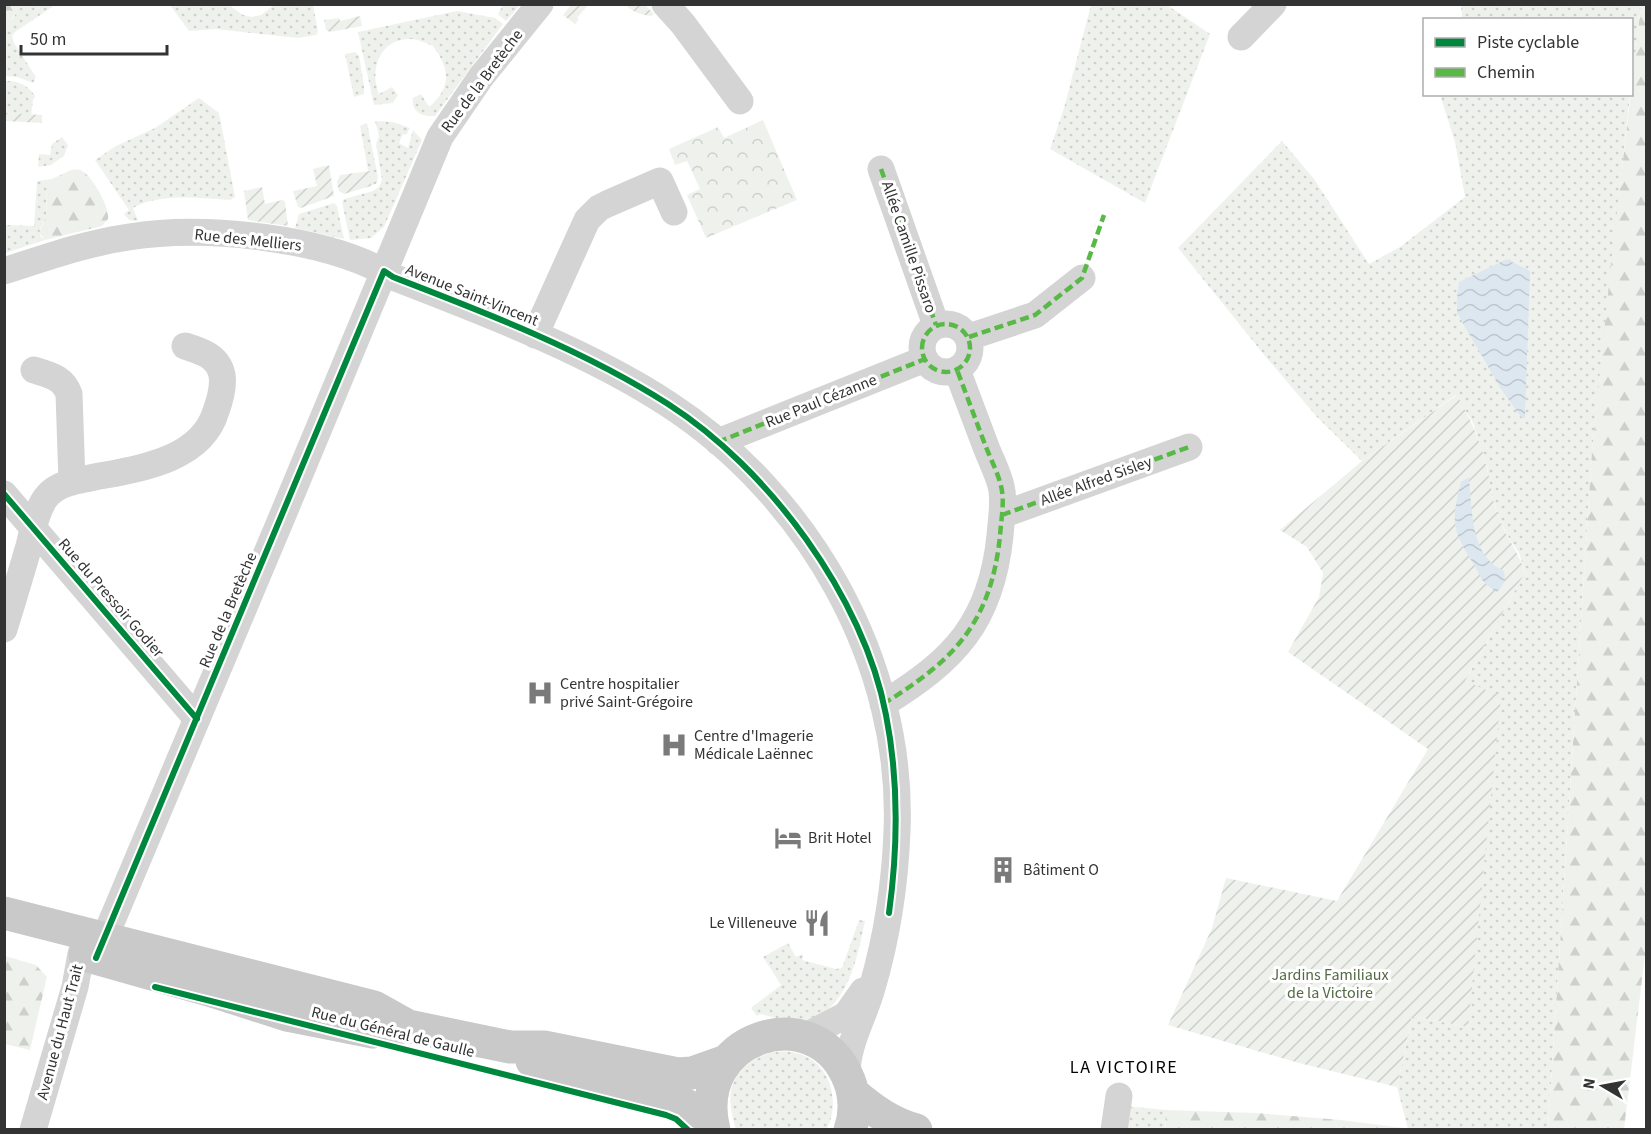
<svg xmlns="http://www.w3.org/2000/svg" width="1651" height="1134" font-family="'Source Sans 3',sans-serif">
<defs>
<pattern id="grass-dots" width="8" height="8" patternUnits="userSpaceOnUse" patternTransform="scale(1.5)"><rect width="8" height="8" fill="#eff2ec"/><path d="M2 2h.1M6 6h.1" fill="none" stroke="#cdd0cb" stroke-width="1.8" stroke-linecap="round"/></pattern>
<pattern id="forest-firs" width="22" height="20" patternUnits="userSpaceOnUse" patternTransform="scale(1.5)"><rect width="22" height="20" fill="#eff2ec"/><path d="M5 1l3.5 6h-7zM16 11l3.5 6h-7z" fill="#cdd0cb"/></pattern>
<pattern id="park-crowns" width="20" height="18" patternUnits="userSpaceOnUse" patternTransform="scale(1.5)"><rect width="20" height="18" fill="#eff2ec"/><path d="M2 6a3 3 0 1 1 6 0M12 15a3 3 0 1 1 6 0" fill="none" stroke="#cdd0cb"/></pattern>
<pattern id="garden-furrows" width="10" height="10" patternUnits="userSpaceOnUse" patternTransform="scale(1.5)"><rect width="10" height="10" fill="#eff2ec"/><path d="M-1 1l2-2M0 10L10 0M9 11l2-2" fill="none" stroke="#cdd0cb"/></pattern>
<pattern id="water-waves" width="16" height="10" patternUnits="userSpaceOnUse" patternTransform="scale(1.5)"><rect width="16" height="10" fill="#dde7ef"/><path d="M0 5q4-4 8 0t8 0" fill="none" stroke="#bec7cd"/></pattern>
</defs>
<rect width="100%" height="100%" fill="#fff"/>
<path fill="url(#grass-dots)" d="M19,5h36l-40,27 -3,4 2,7 22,34 -3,6 -16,-6 -12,-1 -1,-46 11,-15z
M170,5h59l14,10 9,2 9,-2 13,-10h39l5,27 -2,3 -18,3 -82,-9 -27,2z
M503,5h17l-14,16 -8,-7z
M1091,5h76l43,29 -65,169 -95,-54 14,-41z
M1461,5h180l-9,80v-65l-170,-1z
M457,11l38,7 8,6 -68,92c-13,1 -24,-4 -22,-18l8,-4 8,13c23,-20 21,-38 4,-61 -7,-3 -15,-7 -23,-7 -30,0 -41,30 -31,55l13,-7 6,8 -5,8 -19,2 -16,-73z
M355,52l4,4 5,29v9l-10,3 -9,-43z
M5,81c13,-1 23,4 30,15l-2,4 -2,15 -26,-2v7z
M1440,95h190l-38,356 -44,678h-140l-11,-42 15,-71 56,11 -3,-346 60,-109 -6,-19 -9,-13 -11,-21 -8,-27 -4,-26 -14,-43 -17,-28 -94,66 -45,-44 -52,-61 -87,-108 104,-107 32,38 55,85 31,-17 65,-50 -10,-55z
M199,98l20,15 16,84 -5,3c-31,-2 -72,-7 -97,8l5,13 -9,-1 -5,-6 5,-4 -34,-50 21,-14 39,-18z
M375,121l18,1 17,6 -4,7 -3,-1 -4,9 9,5 5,-18 9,10 -38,87 -13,11 -21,2 -8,-38 2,-3 29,-8 6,-4 3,-7 -6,-36 3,-8z
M367,123l11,54 -1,6 -6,3 -11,-60z
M62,137l6,8 -4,11 -13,9 -13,2 1,-13 11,1 2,-11z
M52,179l-5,10 -1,27 -6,13v7l5,4 -40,13v-28l29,1 3,-45z
M334,203l3,3 7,33 -49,-11 4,-14z
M859,920l6,1c-7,32 -14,76 -46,95 -16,10 -42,2 -59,-2l-3,2 -6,-8 30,-23 -18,-28 25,-14 8,14 7,-3 -1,6 34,9 6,-1z
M771,1052c7,0 14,-1 20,0 37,5 51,46 36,77h-91c-13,-39 -4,-62 35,-77z
M1125,1106l41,4 -1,19 -43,1z"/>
<path fill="url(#forest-firs)" d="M5,4l14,1v2l-14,23z
M1641,5h5v942l-22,182h-76l44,-678 19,-187z
M71,170c6,-1 10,-1 14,3 9,7 25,35 23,46l-6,7 -57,14 -6,-7 7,-17 1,-27 2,-6 3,-4z
M5,956l31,9 11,12 -17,73 -25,-6z
M1166,1110l90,3 85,7 71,9h-247z"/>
<path fill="url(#park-crowns)" d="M763,120l34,80 -91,38 -19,-43 13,-6 -13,-28 -12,4 -6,-16 49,-22 6,11z"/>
<path fill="url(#garden-furrows)" d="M571,5h17l-11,13 2,1 -4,5 -12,-9z
M626,5h19l9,9 -3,2c-8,-1 -21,-5 -25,-11z
M360,16l2,10 -32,6 -4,-2 -2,-10 15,-2 1,3z
M5,113l37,2v8l-37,-2z
M329,165l5,31 -33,12 -3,-1 -5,-16 24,-5 -4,-17z
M370,171l1,15 -27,8 -5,-3 -2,-9 3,-7z
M262,187l3,17 18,-4 2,2 3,24 -40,-6 -4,-29z
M1457,395c13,23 24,47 30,73 4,17 5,33 12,50 7,19 19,33 26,54l-60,109 36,15 -33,331 -56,-11 -15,71 -98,-24 -131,-38 44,-97 14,-50 111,23 91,-152 -140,-97 31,-55 4,-24 -16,-26 -27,-17 82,-69z"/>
<path fill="url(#water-waves)" d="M1507,259l23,12 -5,147 -4,-1 -20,-28 -44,-76v-16l2,-15z
M1469,477c3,30 1,80 34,93 4,9 1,15 -6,22 -18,-11 -14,-13 -24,-29 -21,-34 -22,-41 -12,-81z"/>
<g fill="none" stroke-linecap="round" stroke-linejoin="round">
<path stroke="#d4d4d4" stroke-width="27" d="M665,4l18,20 57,77
M1241,37l32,-33
M881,169l55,156
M4,271c41,-13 82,-28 125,-34 75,-12 198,0 264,40 90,35 194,74 275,127 140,91 236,258 229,427 -2,53 -10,106 -25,157 -8,29 -25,56 -25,86
M922 348a24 24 0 1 1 48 0a24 24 0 1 1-48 0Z
M535,335l52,-115 12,-12 8,-4 53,-23 14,31
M969,337l66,-22 47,-37
M34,370c15,5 29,7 35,24l3,88
M718,442l207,-83
M4,494l193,225
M1002,515l187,-68
M4,629c9,-28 17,-56 25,-83 4,-16 8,-39 19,-51 11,-12 28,-14 42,-17 45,-9 111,-16 126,-67 4,-11 8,-24 6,-36 -4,-19 -21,-24 -37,-29
M883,704c72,-44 108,-82 117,-168 1,-16 5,-35 1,-50 -3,-13 -10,-26 -15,-39 -10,-26 -19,-51 -29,-77
M97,956l185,-439 158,-380 41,-60 59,-73
M804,1037l42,-22 17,-24
M33,1130l42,-143 6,-33 6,-20
M1114,1130l5,-34"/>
<path stroke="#c9c9c9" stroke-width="33" d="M4,913l370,94 34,19 102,21h34l134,27 14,-1 34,-12
M85,955l124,35 78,25 86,17 35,-6
M532,1061l41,15 101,23 37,19
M853,1093c20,17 38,30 63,37
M714,1130c-24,-94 102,-134 135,-50 6,15 7,34 1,50"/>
<path stroke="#58b947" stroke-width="4.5" stroke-dasharray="9 4.5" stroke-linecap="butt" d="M881,169l55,156
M922 348a24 24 0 1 1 48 0a24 24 0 1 1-48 0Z
M969,337l66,-22 47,-37 22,-63
M718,442l207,-83
M1002,515l187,-68
M883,704c72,-44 108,-82 117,-168 1,-16 5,-35 1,-50 -3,-13 -10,-26 -15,-39 -10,-26 -19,-51 -29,-77"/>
<defs>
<path id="cycleway" d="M4,494l193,225
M96,958l288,-687 9,6c91,35 193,74 275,127 100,64 196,193 218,311 13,66 12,132 3,198
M155,987l511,128 10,4 12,11"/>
</defs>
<use href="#cycleway" stroke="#fff" stroke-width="10"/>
<use href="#cycleway" stroke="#00873e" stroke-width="6"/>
</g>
<defs>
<symbol id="hospital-bare" viewBox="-9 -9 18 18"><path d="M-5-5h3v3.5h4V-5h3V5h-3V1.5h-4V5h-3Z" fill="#7a7a7a" stroke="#fff" stroke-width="2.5" paint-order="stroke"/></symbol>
<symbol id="hotel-bare" viewBox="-9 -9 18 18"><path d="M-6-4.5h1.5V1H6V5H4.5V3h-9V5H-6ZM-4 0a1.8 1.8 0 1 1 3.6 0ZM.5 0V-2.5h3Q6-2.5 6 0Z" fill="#7a7a7a" stroke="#fff" stroke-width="2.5" paint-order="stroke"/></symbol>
<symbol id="building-bare" viewBox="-9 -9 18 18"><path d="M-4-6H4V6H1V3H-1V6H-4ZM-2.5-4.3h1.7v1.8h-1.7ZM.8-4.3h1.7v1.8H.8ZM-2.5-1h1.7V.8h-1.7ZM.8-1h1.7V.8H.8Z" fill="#7a7a7a" stroke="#fff" stroke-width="2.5" paint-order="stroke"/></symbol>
<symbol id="restaurant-bare" viewBox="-9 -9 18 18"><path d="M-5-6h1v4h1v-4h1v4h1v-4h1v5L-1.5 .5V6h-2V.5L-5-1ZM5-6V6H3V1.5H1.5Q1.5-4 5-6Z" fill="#7a7a7a" stroke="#fff" stroke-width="2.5" paint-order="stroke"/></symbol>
</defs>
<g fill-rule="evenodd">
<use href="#hospital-bare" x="521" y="674" width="38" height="38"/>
<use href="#hospital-bare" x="655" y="726" width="38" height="38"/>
<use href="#hotel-bare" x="769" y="819" width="38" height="38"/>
<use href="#building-bare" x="984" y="851" width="38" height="38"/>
<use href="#restaurant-bare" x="798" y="904" width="38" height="38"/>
</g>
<g text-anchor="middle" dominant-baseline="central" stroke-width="6" stroke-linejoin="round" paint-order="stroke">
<g font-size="16" fill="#333" stroke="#fff">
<text transform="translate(482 81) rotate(-53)">Rue de la Bretèche</text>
<text transform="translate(248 240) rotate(6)">Rue des Melliers</text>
<text transform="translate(909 247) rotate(71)">Allée Camille Pissaro</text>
<text transform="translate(472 295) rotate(22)">Avenue Saint-Vincent</text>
<text transform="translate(821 401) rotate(-22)">Rue Paul Cézanne</text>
<text transform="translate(1096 481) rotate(-20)">Allée Alfred Sisley</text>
<text transform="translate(111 598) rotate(49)">Rue du Pressoir Godier</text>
<text transform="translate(228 610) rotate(-67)">Rue de la Bretèche</text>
<text transform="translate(60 1032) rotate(-75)">Avenue du Haut Trait</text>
<text transform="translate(393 1032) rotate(14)">Rue du Général de Gaulle</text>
</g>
<g font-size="16" fill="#333" stroke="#fff" text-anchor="start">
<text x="560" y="684">Centre hospitalier<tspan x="560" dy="18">privé Saint-Grégoire</tspan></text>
<text x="694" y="736">Centre d'Imagerie<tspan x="694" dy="18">Médicale Laënnec</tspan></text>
<text x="808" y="838">Brit Hotel</text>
<text x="1023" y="870">Bâtiment O</text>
<text x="797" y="923" text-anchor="end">Le Villeneuve</text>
</g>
<g font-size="16" fill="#536a45" stroke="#fff">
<text x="1330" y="975">Jardins Familiaux<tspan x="1330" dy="18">de la Victoire</tspan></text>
</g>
<g font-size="18" letter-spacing="1.5" fill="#000" stroke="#fff">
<text x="1124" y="1067">LA VICTOIRE</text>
</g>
</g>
<rect width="1651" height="1134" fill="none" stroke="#333333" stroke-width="12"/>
<rect x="1423" y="18" width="210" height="78" fill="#ffffff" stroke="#adadad" stroke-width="1.5"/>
<rect x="1435" y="38" width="30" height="9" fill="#00873e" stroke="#adadad" stroke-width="1.5"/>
<text x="1477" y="48" font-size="18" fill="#333333">Piste cyclable</text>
<rect x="1435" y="68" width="30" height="9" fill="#58b947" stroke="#adadad" stroke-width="1.5"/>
<text x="1477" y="78" font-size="18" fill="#333333">Chemin</text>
<g transform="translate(1603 1086) rotate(280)" stroke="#ffffff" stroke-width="4.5" paint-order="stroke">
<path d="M0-4.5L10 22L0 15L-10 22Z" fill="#333333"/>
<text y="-9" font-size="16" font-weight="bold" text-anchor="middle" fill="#333333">N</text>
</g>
<path d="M21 45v9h146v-9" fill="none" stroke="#333333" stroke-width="3"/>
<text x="30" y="45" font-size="18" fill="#333333" stroke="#ffffff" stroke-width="4.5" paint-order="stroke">50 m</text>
</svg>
